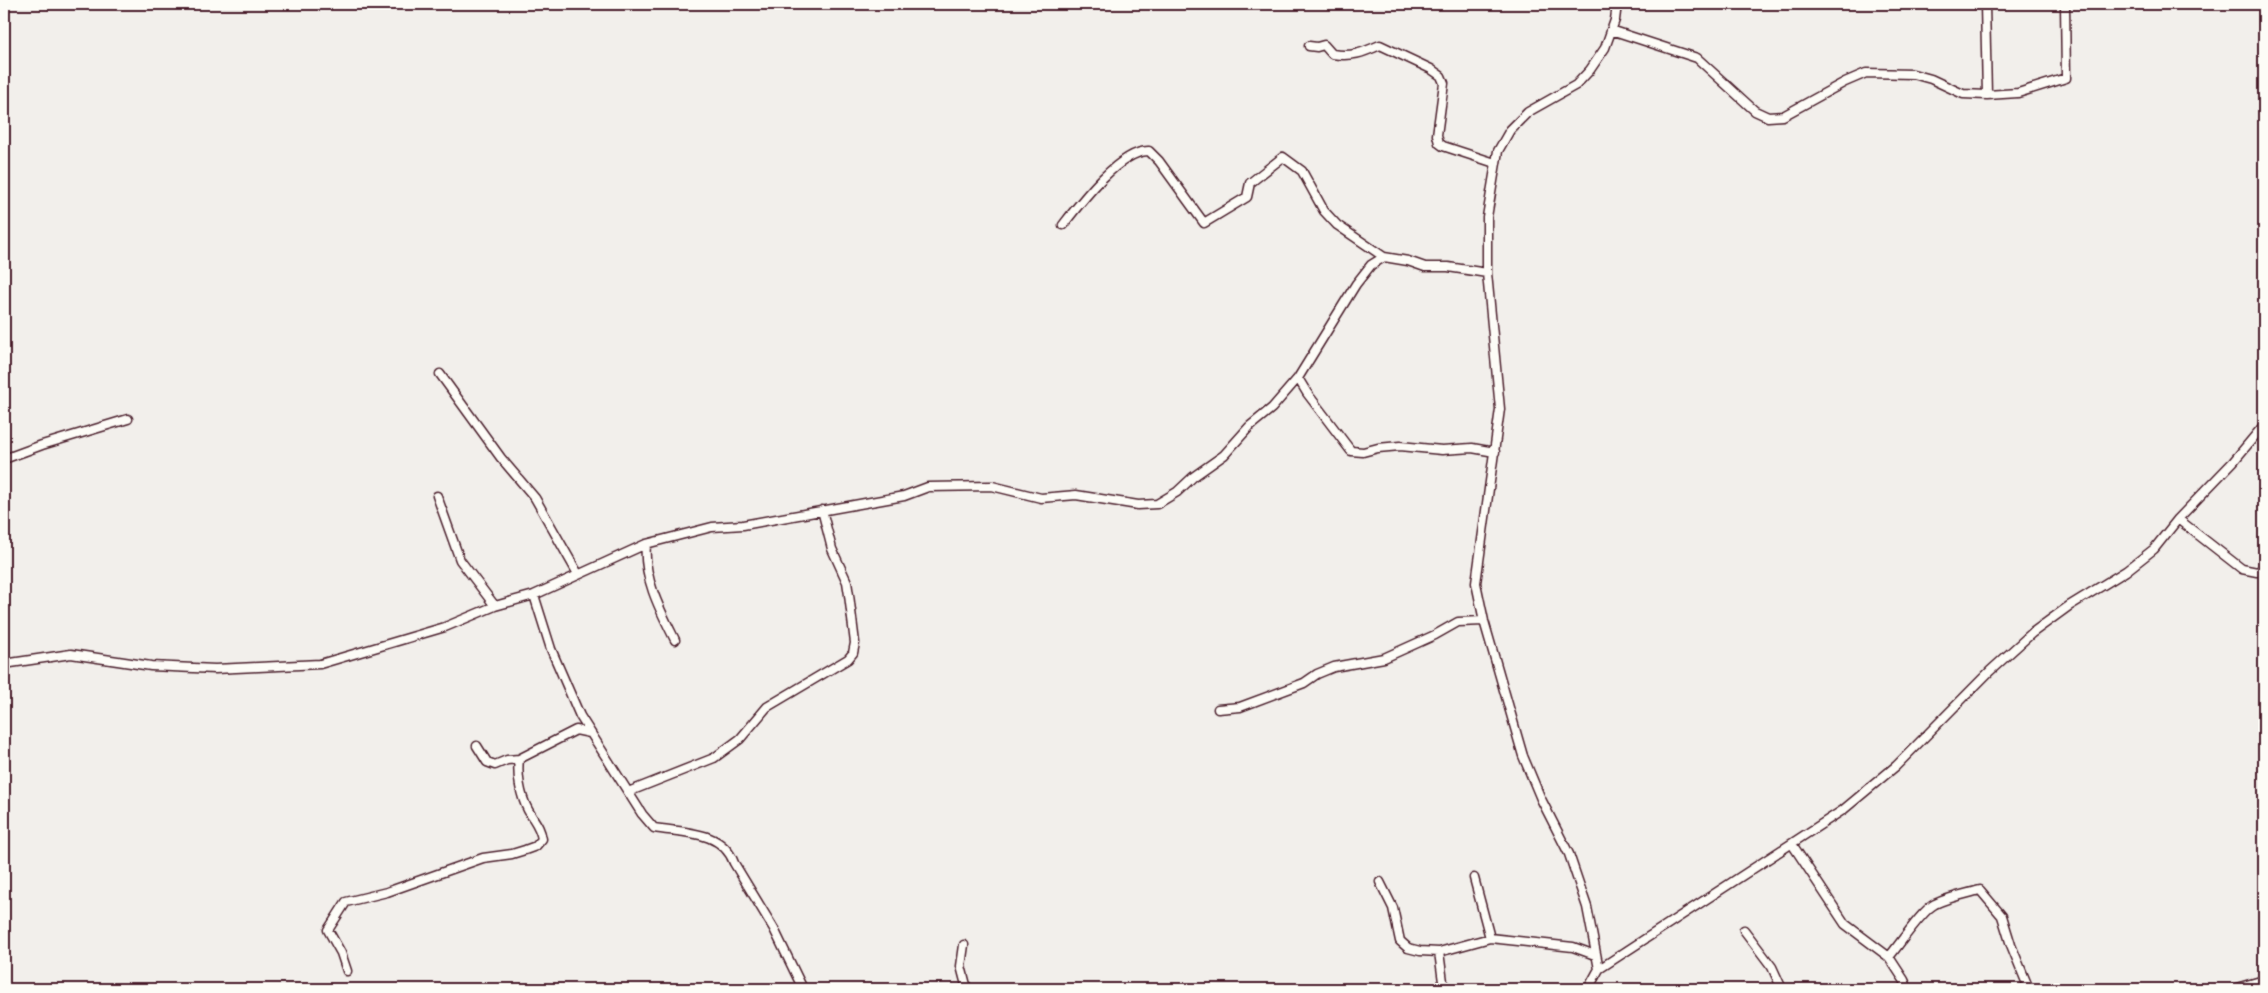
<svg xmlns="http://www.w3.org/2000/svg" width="2268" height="993" font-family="'Balsamiq Sans',sans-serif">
<rect width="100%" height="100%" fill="#f2efeb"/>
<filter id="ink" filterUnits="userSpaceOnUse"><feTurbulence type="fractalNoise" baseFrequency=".02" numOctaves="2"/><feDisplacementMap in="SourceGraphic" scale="10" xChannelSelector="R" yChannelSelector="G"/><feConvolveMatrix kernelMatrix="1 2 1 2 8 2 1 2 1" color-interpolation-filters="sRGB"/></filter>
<g filter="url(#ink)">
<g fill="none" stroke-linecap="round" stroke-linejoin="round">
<defs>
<path id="street" d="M1985,4l2,91
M1611,30l86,28 58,53 13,6 15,-1 62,-34 21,-9 47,1 18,5 32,15 24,1 31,-2 48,-15 -1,-74
M1309,46l8,1 7,-2 8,9c20,3 30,-1 48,-9l51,24 10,7 3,7 -7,52 2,8 4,3 52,17
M1063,225c17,-22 57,-75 86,-74l10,10 45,62 43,-26 3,-14 33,-26 19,14 22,40 13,14 47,32
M440,374l61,84 34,40 43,76
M1298,378l9,15 44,58 12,1 15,-4 22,-2 42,4 30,-2 23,4
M4,459l38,-14 86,-26
M437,496l23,64 35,46
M2178,519l64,50 15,3 7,-4
M646,544c-3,34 14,66 29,96
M534,595l17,54 29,67 62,98 12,14c30,5 68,2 80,35l40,66 29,60
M4,664l67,-10 80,12 64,3 105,-5 125,-37 50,-21 39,-11 112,-51 66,-17 31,-2 161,-29 24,-9 64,-1 49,12 35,-3 62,10 19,-1 20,-12 16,-15 31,-22 26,-29 22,-18 26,-30 58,-94 15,-19 13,-8 24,4 17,6h23l39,6
M1218,709l22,-2 64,-24 13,-9 17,-7 50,-9 51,-23 23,-13 26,-1
M477,746l10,16 8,3 12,-5 12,-1 57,-29 14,3
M628,792l86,-34 26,-19 27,-32 81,-48 5,-6 2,-10 -6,-48 -2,-13 -15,-33 -10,-39
M1792,844l53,80 44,33 15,23 4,9
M1474,878l16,60
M1380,882l13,26 7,33 8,7 12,3 19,1 51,-14 83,9 22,8
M1744,930l28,37 10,22
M964,945l-3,21 6,23
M1439,952l5,37
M1889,957c11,-13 33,-47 46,-53 14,-7 31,-10 45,-14l22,26 9,29 18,44
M1599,969l-12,-62 -18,-53 -28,-55 -18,-43 -39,-135 -8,-38 24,-174 -13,-136v-56l11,-66 12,-21 18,-18 48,-27 14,-15 15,-22 10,-28 2,-16
M347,971l-6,-18 -13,-23 18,-28 41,-10 96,-34 29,-4 13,-4 11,-4 6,-7c-2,-13 -8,-18 -14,-29 -8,-15 -11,-35 -9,-51
M1588,989l11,-20 244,-159 53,-44 94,-95 42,-38 37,-27 57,-35 28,-22 24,-30 55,-57 31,-37
M2233,989l31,-9"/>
</defs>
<use href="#street" stroke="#4a1f2b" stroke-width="11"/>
<use href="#street" stroke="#fdfcf7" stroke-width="8"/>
</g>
</g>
<rect width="2268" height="993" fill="none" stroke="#fdfcf7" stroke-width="20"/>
<rect x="10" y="10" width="2248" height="973" fill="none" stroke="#4a1f2b" stroke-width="2" filter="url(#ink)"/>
</svg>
